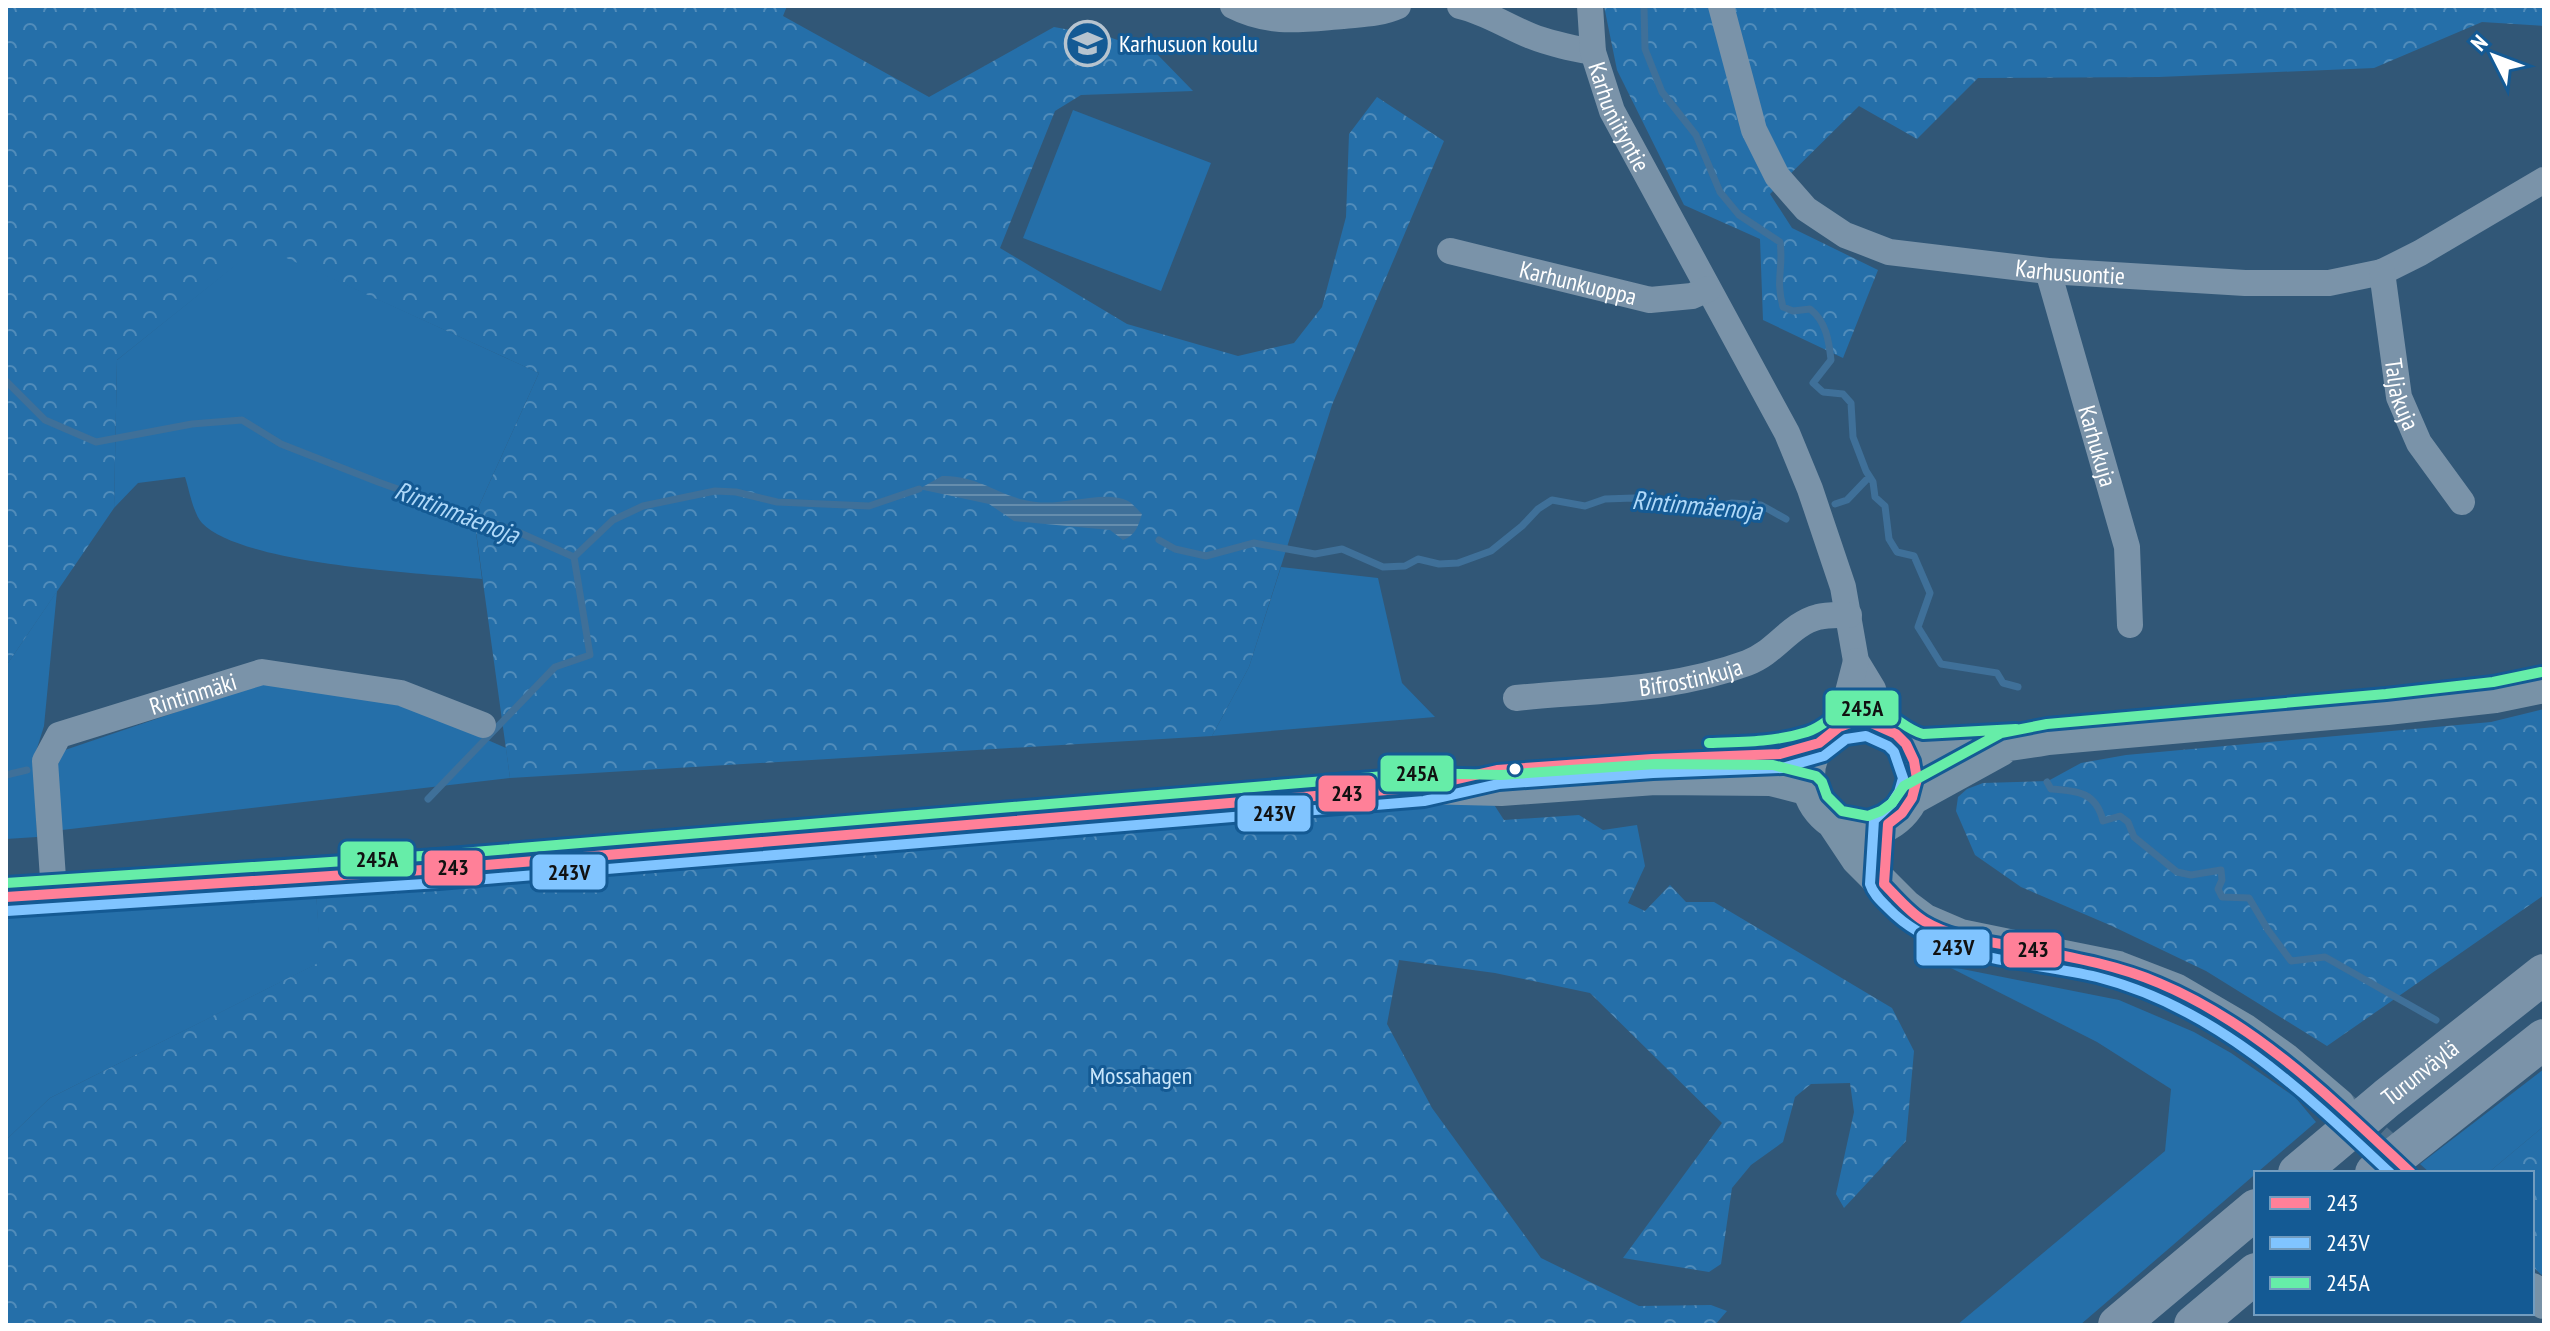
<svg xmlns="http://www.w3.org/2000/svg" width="2550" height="1331" font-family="'PT Sans Narrow',sans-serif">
<defs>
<pattern id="forest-crowns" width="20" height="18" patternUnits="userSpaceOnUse" patternTransform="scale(2)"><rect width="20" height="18" fill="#256fa9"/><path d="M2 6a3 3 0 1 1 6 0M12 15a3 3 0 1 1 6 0" fill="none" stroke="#518cba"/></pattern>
<pattern id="water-rules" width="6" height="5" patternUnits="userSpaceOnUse" patternTransform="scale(2)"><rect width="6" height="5" fill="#3f7099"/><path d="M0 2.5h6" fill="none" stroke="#658dad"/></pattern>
</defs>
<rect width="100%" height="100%" fill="#315777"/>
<path fill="#256fa9" d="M1073,110l138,53 -50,128 -138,-53z
M260,245l279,128 -65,144 8,62c-61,-6 -239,-14 -280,-56 -9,-10 -13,-34 -17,-46l-47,6 -24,25 3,-148z
M1281,567l97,11 24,105 33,34 -223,19 37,-69z
M57,591l-13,135 -10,32 3,79 -31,2v-173z
M265,682l138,21 103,45 4,30 -448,52 -9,-49 9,-30z
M316,891l5,71 -271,136 -44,42v-224z
M1947,966l172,34 75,32 37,21 64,44 21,25 -236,203h-123l208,-174 6,-62 -74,-47z
M2544,1069v57l-56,47h-58l-10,-9z"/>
<path fill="url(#forest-crowns)" d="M6,6h781l-4,10 146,81 125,-70 55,10 48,17 36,37 -112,4 -26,16 -55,137 127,76 111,32 56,-13 28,-36 24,-90 3,-83 28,-37 67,44 -112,264 -83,262 -37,69 -702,42 -36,-261 65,-144 -279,-127 -143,114 -3,148 -108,158z
M1604,6h940v20l-62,-4 -108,46 -215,9 -181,1 -61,61 -58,-33 -89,88 22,34 86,42 -35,88 -80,-38 -3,-81 -76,-34 -67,-135z
M2544,709v186l-217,151 -121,-75 -94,-45 -91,-39 -46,-32 -19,-44 2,-14 9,-8 16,-6 65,-2 33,-18 45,-8 365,-33z
M1491,800l13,20 75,-5 24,15 34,-5 8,41 -17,37 17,8 25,-26 16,17h28l178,106 22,43 -8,90 -62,67 -8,-14 18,-82 -4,-29 -39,1 -16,13 -12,45 -32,23 -19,23 -11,76 -12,8 -86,-14 99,-135 -132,-130 -95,-20 -96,-13 -12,64 45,84 109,150 98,48 72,-1 16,6 -12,14h-1709v-185l44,-42 270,-136 -4,-71z
M2544,1126v151l-12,-11v-93h-44z"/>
<path fill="url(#water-rules)" d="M942,476c38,-1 58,22 94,26 27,4 70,-13 92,-1 5,3 10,9 14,13 -4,12 -6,21 -19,26l-13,-10 -96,-9 -25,-17 -70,-15z"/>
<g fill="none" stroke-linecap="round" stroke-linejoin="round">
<path stroke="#3f7099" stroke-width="7" d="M1644,6l1,43 17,43 34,43 24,57 19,23 41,27c4,24 -5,37 3,65l10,4 17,-2c16,12 19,32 21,51l-18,23 10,9 20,2 8,9 2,34 13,34 7,11 2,15 10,9 4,33 8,13 17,4 16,37 -12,34 23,37 56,9 6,10 15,4
M6,381l39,39 51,22 96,-18 50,-4 39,24 97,38 140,50 56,25
M1835,504l12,-4 22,-23
M1159,540l16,9 31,7 48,-13 61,11 27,-5 41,18 22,-1 13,-7 21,5 19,-1 33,-12 31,-25 16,-17 14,-9 33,6 20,-7 29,-1 69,12 29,-7 29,2 25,14
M574,557l39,-37 30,-14 72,-15 21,1 41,10 92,4 50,-17
M6,775l21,-5
M2047,782l4,7c27,2 45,3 52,32l17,-5 8,6 6,15 43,35 14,3 30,-5 1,10 -4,9 4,8 27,1 19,32 23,31 34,-4 111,63
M428,799l127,-132 35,-12 -16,-98"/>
<path stroke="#50708b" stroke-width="34" stroke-dasharray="34 17" stroke-linecap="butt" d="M2338,1105l73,68"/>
<g stroke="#7a93a9" stroke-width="26">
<path d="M1233,6c37,19 70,13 110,10 19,-2 37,-2 55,-10"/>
<path d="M1460,6c26,6 46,20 71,30 20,8 41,12 62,16"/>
<path id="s1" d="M1590,6l3,46 19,59 175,322 23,56 33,98 13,74 17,28 11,37"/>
<path id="s2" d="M1721,6l33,124 23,46 29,33 39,26 44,17 159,19 197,12h84l53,-11 38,-19 124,-73"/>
<path id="s3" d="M1450,251l200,49 42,-4 16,-7"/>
<path id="s4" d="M2048,271l79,276 3,78"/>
<path id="s5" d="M2382,272l17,125 20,46 43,59"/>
<path id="s6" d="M1516,698c79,-8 155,-7 231,-35 28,-10 43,-39 71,-46 10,-3 21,-2 31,-2"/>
<path d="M1839,727l17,-66"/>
<path id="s7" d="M54,893l-9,-132 14,-26 203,-63 139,21 82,32"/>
</g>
<path stroke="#7892a7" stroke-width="34" d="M1808 776a54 54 0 1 1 108 0a54 54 0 1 1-108 0Z
M1906,744c39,10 102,1 142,-6l339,-30 108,-12 49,-10
M1721,756l59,-2 39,-11
M1912,798l89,-49
M1834,823l24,36 47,47 20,15 35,15 158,32 57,22 70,41 39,28 54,46
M6,897l432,-28 984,-82 79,2 154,-11 116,1 39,10
M2532,1290l12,12"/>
<g stroke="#7b93a9" stroke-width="40">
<path id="s8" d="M2298,1173l89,-75 157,-124"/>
<path d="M2375,1173l169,-134"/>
<path d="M2118,1325l138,-116"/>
<path d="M2194,1325l62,-52"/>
</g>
<defs>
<path id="bus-1" d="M6,897l432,-28 985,-82 74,-17 155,-11 128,-5 39,-11 20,-16 14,-5h16l27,12 10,10 8,17 3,18 -5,19 -10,15 -14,11 -4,60c13,13 25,28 40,37 28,17 62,20 94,26 47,9 97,17 141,36 98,41 176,119 252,190"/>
<path id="bus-2" d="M7,911l432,-28 985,-82 75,-17 154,-11 129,-5 42,-12 22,-17 20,-3 22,10 6,6 9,26 -4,14 -7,11 -18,17 -4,64c3,10 11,17 18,24 53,55 139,52 209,69 118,30 207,115 293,196"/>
<path id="bus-3" d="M1709,743c34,-1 66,-1 98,-11 25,-8 26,-27 62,-24 23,2 34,21 54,26l93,-5
M6,883l431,-28 984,-82 80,2 154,-11 118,1 43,11 6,6 5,14 15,15 26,5 13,-5 11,-8 12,-17 97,-53 46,-9 339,-30 107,-12 48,-10"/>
</defs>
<use href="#bus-1" stroke="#145a94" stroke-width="16"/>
<use href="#bus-2" stroke="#145a94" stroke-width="16"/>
<use href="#bus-3" stroke="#145a94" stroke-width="16"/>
<use href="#bus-1" stroke="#ff8098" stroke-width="10"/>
<use href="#bus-2" stroke="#80c4ff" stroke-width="10"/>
<use href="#bus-3" stroke="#66eda8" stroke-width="10"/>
</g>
<defs>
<symbol id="school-ring" viewBox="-11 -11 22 22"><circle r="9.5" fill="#145a94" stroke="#b7c4cf" stroke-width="1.5"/><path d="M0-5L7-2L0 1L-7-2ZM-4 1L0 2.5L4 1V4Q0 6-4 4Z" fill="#b7c4cf"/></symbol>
</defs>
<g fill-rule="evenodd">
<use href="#school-ring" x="1062" y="18" width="51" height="51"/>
</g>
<circle fill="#fff" stroke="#145a94" stroke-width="3" cx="1515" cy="769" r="7"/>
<g text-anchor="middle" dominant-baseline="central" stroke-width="6" stroke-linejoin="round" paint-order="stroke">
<g font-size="24" fill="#fff" stroke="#145a94" text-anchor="start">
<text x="1119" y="43">Karhusuon koulu</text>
</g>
<g font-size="24" fill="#fff" stroke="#145a94">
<text stroke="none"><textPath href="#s1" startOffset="116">Karhuniityntie</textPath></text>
<text stroke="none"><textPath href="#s2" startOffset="500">Karhusuontie</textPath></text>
<text stroke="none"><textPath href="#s3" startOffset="132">Karhunkuoppa</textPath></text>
<text stroke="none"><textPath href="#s5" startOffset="124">Taljakuja</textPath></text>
<text stroke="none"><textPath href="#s4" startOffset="182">Karhukuja</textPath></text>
<text stroke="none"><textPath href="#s6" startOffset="176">Bifrostinkuja</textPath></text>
<text stroke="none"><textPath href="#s7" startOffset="302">Rintinmäki</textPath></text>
<text stroke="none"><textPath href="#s8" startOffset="158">Turunväylä</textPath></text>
</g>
<g font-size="24" fill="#cae7fc" stroke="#145a94">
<text x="1141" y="1075">Mossahagen</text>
</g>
<g font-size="26" font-style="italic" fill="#afd9f9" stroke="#145a94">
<text transform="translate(1697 505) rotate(5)">Rintinmäenoja</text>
<text transform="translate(457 512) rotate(21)">Rintinmäenoja</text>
</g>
</g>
<g stroke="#145a94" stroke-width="3">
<rect x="1824" y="689" width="76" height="38" rx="8" fill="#66eda8"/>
<rect x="1379" y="754" width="76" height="39" rx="8" fill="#66eda8"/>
<rect x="1317" y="774" width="60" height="39" rx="8" fill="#ff8098"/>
<rect x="1236" y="794" width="76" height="39" rx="8" fill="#80c4ff"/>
<rect x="339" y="840" width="76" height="38" rx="8" fill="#66eda8"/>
<rect x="423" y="849" width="61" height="38" rx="8" fill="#ff8098"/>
<rect x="531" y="853" width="76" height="38" rx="8" fill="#80c4ff"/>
<rect x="1915" y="928" width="76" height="39" rx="8" fill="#80c4ff"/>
<rect x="2002" y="931" width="61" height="38" rx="8" fill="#ff8098"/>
</g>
<g font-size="22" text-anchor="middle" font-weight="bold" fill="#111">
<text x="1862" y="716">245A</text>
<text x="1417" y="781">245A</text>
<text x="1347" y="801">243</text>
<text x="1274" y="821">243V</text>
<text x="377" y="867">245A</text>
<text x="453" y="875">243</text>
<text x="569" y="880">243V</text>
<text x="1953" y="955">243V</text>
<text x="2033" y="957">243</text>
</g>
<rect width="2550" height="1331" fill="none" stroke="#ffffff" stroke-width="16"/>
<rect x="2254" y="1171" width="280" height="144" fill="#145a94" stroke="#729cbf" stroke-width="2"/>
<rect x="2270" y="1197" width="40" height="12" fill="#ff8098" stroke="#729cbf" stroke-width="2"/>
<text x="2326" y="1211" font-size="24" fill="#ffffff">243</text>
<rect x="2270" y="1237" width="40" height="12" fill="#80c4ff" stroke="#729cbf" stroke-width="2"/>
<text x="2326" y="1251" font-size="24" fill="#ffffff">243V</text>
<rect x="2270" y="1277" width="40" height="12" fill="#66eda8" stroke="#729cbf" stroke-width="2"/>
<text x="2326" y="1291" font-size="24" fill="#ffffff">245A</text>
<g transform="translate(2494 56) rotate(312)" stroke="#145a94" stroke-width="6" paint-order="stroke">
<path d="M0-6L14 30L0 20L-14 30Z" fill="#ffffff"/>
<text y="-12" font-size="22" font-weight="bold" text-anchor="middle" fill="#ffffff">N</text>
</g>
</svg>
